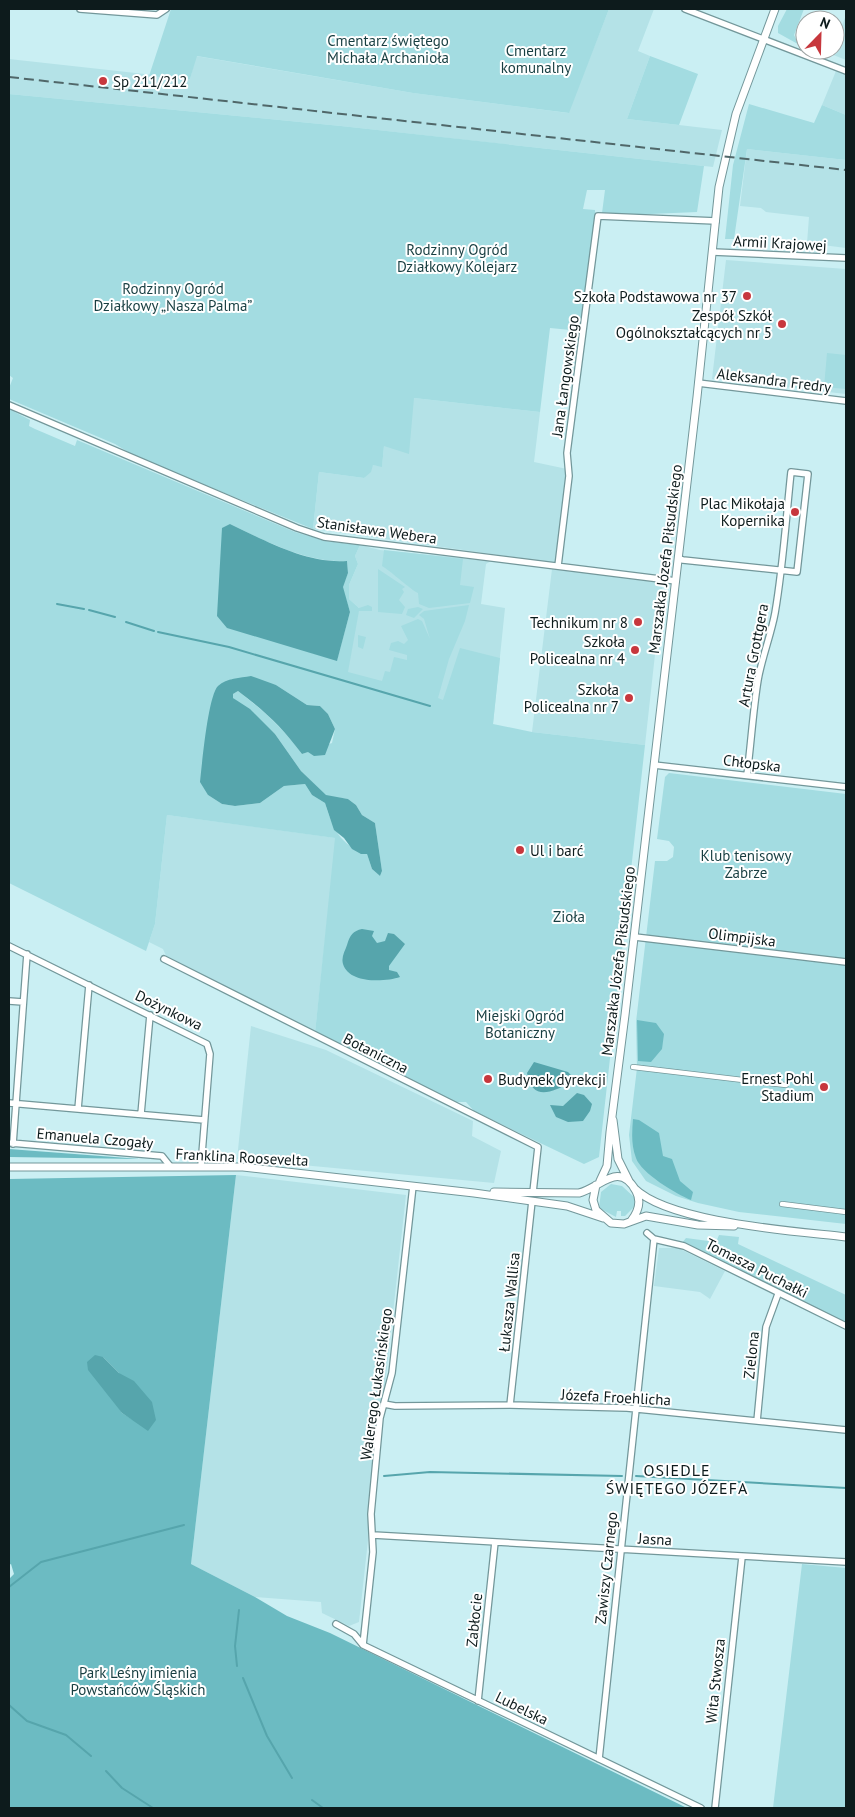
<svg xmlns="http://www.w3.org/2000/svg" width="855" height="1817" font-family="'PT Sans',sans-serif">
<rect width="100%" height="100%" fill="#caeff3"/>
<path fill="#b4e2e7" d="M609,9h45l-16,42 12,5 -23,63 95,11 -9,37 -372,-41 -332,-32v-35l181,20 6,-23 217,37 155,20z
M846,15v45l-15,-6 2,-4h2v-6z
M836,71l10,4v40l-24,-10z
M747,149l99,11v88l-39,-5 2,-26 -43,-5 -5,-4 -21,-2z
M726,260l120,9v125l-134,-15z
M414,398l126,14 -6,50 33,7 -10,94 -244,-34 6,-57 45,6 9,-13 9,1 2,-20z
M360,545l20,5 111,11 -5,3 -5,40 24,4 -12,116 -146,-50 12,-66 -10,-9v-14l9,-21 -3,-8z
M552,569l111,13 -18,163 -113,-13z
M167,815l169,23 -21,195 -148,-75 -4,-9 -14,-7 6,-18z
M251,1026l75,24 147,71 -1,15 29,15 -7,32 -257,-24z
M236,1175l170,20 -47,427 -10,4 -27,-13 -1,-11 -66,-5 -64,-33z
M659,1248h19l47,23 -15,28 -10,-7 -46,-6z"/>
<path fill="#a3dce1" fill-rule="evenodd" d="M171,9h438l-40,104 -156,-20 -216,-37 -7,23 -41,-3z
M787,9h17l-10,26 3,6 8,3v4l-27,-15v-7z
M650,56l48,18 -19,51 -52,-6z
M9,94l332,32 363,40 -7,46 -70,3 -25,-2 3,-23h-18l-4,19 12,1v3l-14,118 -31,-3 -10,84 -126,-14 -5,56 -25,-8 -2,21 -9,-2 -2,7 -7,6 -45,-6 -6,57 -177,-72 -21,-13 -106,-45v-11l4,-10 -4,-3z
M749,104l65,19 8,-18 24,10v45l-99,-11 -13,90h-9l8,-74z
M827,353l19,2v34l-22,-2z
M9,409l21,11 -1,6 6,3 40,17 2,-6 218,92 30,9 35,4 -5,11 3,8 -9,21v14l10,9 9,-3 4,2v4h-13l-11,61 34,9 3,-10 5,1 4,-15 13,3v-5l-18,-5 2,-7 7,-2 6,3 4,-4 -7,-14 17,-7 4,2 8,18 -6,-20 -5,-4 5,-4 45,-6 -4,16 -16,38 -11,39 5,2 17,-52 40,10 -7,66 39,8 113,13 -46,412 -15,7 -110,-53 -8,-9h-11l-140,-69 20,-195 -168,-23 -12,109 -9,27 -137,-68zM230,524c36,17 76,39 117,37l1,12 -6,14 8,25 -13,48 -25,-7zM231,679l45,6 31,20 13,1 8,8 7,15 -3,14 -30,11c-21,-28 -37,-42 -64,-63l-5,3v4l42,36 26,37 25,25 22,3 8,6 6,10 13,8 7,48 -2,5 -8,-7 -5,-15c-27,-9 -34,-25 -42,-51l-13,-8 -7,-11 -21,2 -24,17 -25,3 -13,-2 -14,-9z
M384,550l79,9 -3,26 14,2 -4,16 -41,5 -10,-4 -1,-11c-7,-3 -26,-21 -36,-27z
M378,569l27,18 -3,2 2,3 -5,8 6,7 -3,7 -24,-2z
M418,607l5,2 -9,9 -8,-3 2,-6z
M358,635l8,2 -3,12 -5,-2z
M669,773l177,21v430l-107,-12 -41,-9 -22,-7 -30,-15 -14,-20 -3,-26 8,-67 -1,-46 19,-161h12l6,-4 1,-10 -5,-6 -12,-2 8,-62z
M611,1184l11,2 13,12 -1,9 -9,9h-4v-5h-4l-1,6 -17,-9 2,-16z
M719,1235l20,2 -1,7 108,51v28l-164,-80 4,-5 30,4z
M802,1564l44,4v240h-73z"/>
<path fill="#6cbbc2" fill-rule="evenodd" d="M637,1020l19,3 8,11 -2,15 -11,13 -13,-1z
M633,1119l6,1 20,13 4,23 9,3 8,22 13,11 -2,8c-15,-6 -50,-27 -55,-42 -5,-13 -4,-26 -3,-39z
M9,1149l131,10 -131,-2z
M236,1175l-45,389 64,33 32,19 43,17 357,175h-678v-229l5,-5 -3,-10 -2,1v-386zM103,1357l16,16 14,47 -11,-7 -5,-9z"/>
<path fill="#56a5ac" d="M230,524c36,17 76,40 117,37l1,12 -5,14 7,25 -13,49 -110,-33 -10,-12 5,-88z
M251,676l25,9 31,20 13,1 8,8 7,15 -10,26 -11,1 -6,-4 -6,2c-21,-28 -36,-42 -64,-63l-5,3v4l17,11 25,25 26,37 25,24 22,4 8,6 6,10 13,8 7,48 -2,5 -8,-7 -5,-15h-6l-9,-5 -8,-11 -10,-8 -9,-27 -13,-8 -7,-11 -21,2 -24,17 -25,3 -13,-2 -14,-9 -8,-13c2,-18 8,-86 18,-96 9,-8 22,-8 33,-10z
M362,929l12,2 -2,5 5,7 8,-2 3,-8 6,1 11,10 -16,22v4l8,2 3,5c-15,5 -51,7 -57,-13 -2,-7 2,-13 4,-19 3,-10 6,-14 15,-16z
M534,1062l34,10 5,5 -3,6c-18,9 -38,19 -43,-10z
M577,1093l7,2 8,9 -2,7 -7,10 -15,1 -12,-5 -6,-12 13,1z
M95,1355l8,2 16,16 15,8 18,21 4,18 -8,11 -26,-18 -34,-43 -1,-8z"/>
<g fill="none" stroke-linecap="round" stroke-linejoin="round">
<path stroke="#56a5ac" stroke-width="2" d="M57,604l27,5
M89,610l26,7
M126,622l28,9
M158,632l71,15 201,59
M384,1476l46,-4 192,4
M636,1476l210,12
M9,1587l32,-25 143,-37
M237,1666l-2,-20 4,-36
M243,1678l24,58 25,42
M9,1705l18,16 39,14 25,21
M106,1771l16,17 31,20
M312,1800l11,8"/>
<defs>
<path id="pedestrian" d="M633,1067l153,18
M782,1204l64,8"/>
<path id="minor" d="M80,9l77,6 9,-6
M685,9l161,62
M713,252l133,6
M698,383l148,18
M9,405l288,123 27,9 352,44
M679,559l4,1c38,4 76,8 114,12l11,-98 -17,-2c-5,47 -8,95 -16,141 -4,22 -13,44 -17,67 -5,31 -7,64 -11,95
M558,566l11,-90 -2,-23 31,-237 118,5
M654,765l192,22
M635,937l211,25
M9,946l198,98 3,10 -9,112
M164,959l374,188 -5,45
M9,1001l14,1
M9,1103l195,17
M78,1109l11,-124
M141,1114l9,-99
M11,1143l151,13 8,10
M13,1144l14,-190
M654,1239l30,7 162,80
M384,1404l11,2 115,-1 117,3 219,22
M510,1405l22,-204
M757,1421l9,-94 12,-33
M373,1535l473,27
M336,1624l18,10 9,11 338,163
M363,1645l10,-93 -2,-38 9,-96 12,-45 21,-187
M478,1701l17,-159
M599,1759l55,-520 -7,-6
M715,1808l27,-251"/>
<path id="tertiary" d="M613,1120l5,39 11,22
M9,1167h234l231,26 93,13 36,12
M600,1181l7,-15 3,-34 15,-117 72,-618 22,-210 17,-73 39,-105
M596,1185l-3,15 3,10 15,13 13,1 22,-8 52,9 36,1
M634,1188c35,35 162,43 212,49
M494,1192l85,1c21,-5 40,-33 57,-2 6,11 2,21 -5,30"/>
</defs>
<use href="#pedestrian" stroke="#73979a" stroke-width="6"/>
<use href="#minor" stroke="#73979a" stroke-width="8"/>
<use href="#tertiary" stroke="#73979a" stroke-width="9"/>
<use href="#pedestrian" stroke="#fff" stroke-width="4.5"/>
<use href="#minor" stroke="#fff" stroke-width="5.5"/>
<use href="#tertiary" stroke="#fff" stroke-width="7"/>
<path stroke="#506769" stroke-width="2" stroke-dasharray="10 5" stroke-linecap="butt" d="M9,77l837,93"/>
</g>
<g fill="#c7373d" stroke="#fff" stroke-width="2">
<circle cx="103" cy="81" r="5"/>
<circle cx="747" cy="296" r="5"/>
<circle cx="782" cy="324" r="5"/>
<circle cx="795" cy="512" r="5"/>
<circle cx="638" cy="622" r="5"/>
<circle cx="635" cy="650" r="5"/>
<circle cx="629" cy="698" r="5"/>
<circle cx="520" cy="850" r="5"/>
<circle cx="488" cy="1079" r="5"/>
<circle cx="824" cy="1087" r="5"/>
</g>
<g text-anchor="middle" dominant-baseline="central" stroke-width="4" stroke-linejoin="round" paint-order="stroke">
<g font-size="15" fill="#173e41" stroke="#fff">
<text x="388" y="40">Cmentarz świętego<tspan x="388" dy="17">Michała Archanioła</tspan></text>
<text x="536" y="50">Cmentarz<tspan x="536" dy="17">komunalny</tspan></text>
<text x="457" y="249">Rodzinny Ogród<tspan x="457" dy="17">Działkowy Kolejarz</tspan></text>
<text x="173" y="288">Rodzinny Ogród<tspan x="173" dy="17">Działkowy „Nasza Palma”</tspan></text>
<text x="746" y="855">Klub tenisowy<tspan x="746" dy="17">Zabrze</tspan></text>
<text x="569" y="916">Zioła</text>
<text x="520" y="1015">Miejski Ogród<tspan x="520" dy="17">Botaniczny</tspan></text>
<text x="138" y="1672">Park Leśny imienia<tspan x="138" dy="17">Powstańców Śląskich</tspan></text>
</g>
<g font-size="15" fill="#0d1b1c" stroke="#fff" text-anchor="end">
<text x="113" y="81" text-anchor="start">Sp 211/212</text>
<text x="737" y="296">Szkoła Podstawowa nr 37</text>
<text x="772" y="315">Zespół Szkół<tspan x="772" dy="17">Ogólnokształcących nr 5</tspan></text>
<text x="785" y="503">Plac Mikołaja<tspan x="785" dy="17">Kopernika</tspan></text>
<text x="628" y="622">Technikum nr 8</text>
<text x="625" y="641">Szkoła<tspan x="625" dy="17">Policealna nr 4</tspan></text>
<text x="619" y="689">Szkoła<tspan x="619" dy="17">Policealna nr 7</tspan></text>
<text x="530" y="850" text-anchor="start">Ul i barć</text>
<text x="814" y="1078">Ernest Pohl<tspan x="814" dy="17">Stadium</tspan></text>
<text x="498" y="1079" text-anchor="start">Budynek dyrekcji</text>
</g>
<g font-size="15" fill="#0d1b1c" stroke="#fff">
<text transform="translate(780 243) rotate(3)">Armii Krajowej</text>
<text transform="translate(565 376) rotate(-82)">Jana Łangowskiego</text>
<text transform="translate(774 380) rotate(7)">Aleksandra Fredry</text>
<text transform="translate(377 530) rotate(8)">Stanisława Webera</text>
<text transform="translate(665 559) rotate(-83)">Marszałka Józefa Piłsudskiego</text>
<text transform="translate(753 655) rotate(-79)">Artura Grottgera</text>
<text transform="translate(752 763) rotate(7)">Chłopska</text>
<text transform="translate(742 937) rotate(7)">Olimpijska</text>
<text transform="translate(618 961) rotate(-83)">Marszałka Józefa Piłsudskiego</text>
<text transform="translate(169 1010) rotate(26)">Dożynkowa</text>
<text transform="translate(376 1053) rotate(27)">Botaniczna</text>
<text transform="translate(95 1138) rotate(5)">Emanuela Czogały</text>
<text transform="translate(242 1157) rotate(3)">Franklina Roosevelta</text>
<text transform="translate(757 1268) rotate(27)">Tomasza Puchałki</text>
<text transform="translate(509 1302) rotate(-84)">Łukasza Wallisa</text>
<text transform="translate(751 1355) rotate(-84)">Zielona</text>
<text transform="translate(376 1384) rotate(-82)">Walerego Łukasińskiego</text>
<text transform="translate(616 1397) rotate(3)">Józefa Froehlicha</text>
<text transform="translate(655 1539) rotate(3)">Jasna</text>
<text transform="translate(606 1568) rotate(-84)">Zawiszy Czarnego</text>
<text transform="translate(474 1620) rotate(-84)">Zabłocie</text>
<text transform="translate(715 1681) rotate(-84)">Wita Stwosza</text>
<text transform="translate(522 1708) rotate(26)">Lubelska</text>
</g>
<g font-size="16" letter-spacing="1" fill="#0d1b1c" stroke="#fff">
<text x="677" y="1470">OSIEDLE<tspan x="677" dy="18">ŚWIĘTEGO JÓZEFA</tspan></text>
</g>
</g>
<rect width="855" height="1817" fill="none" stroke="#0d1b1c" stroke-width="20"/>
<g transform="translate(820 35) rotate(23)"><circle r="24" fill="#ffffff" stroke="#9ea4a4"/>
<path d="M0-4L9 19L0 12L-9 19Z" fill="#c7373d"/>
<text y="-8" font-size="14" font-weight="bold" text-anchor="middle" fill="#0d1b1c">N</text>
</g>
</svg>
